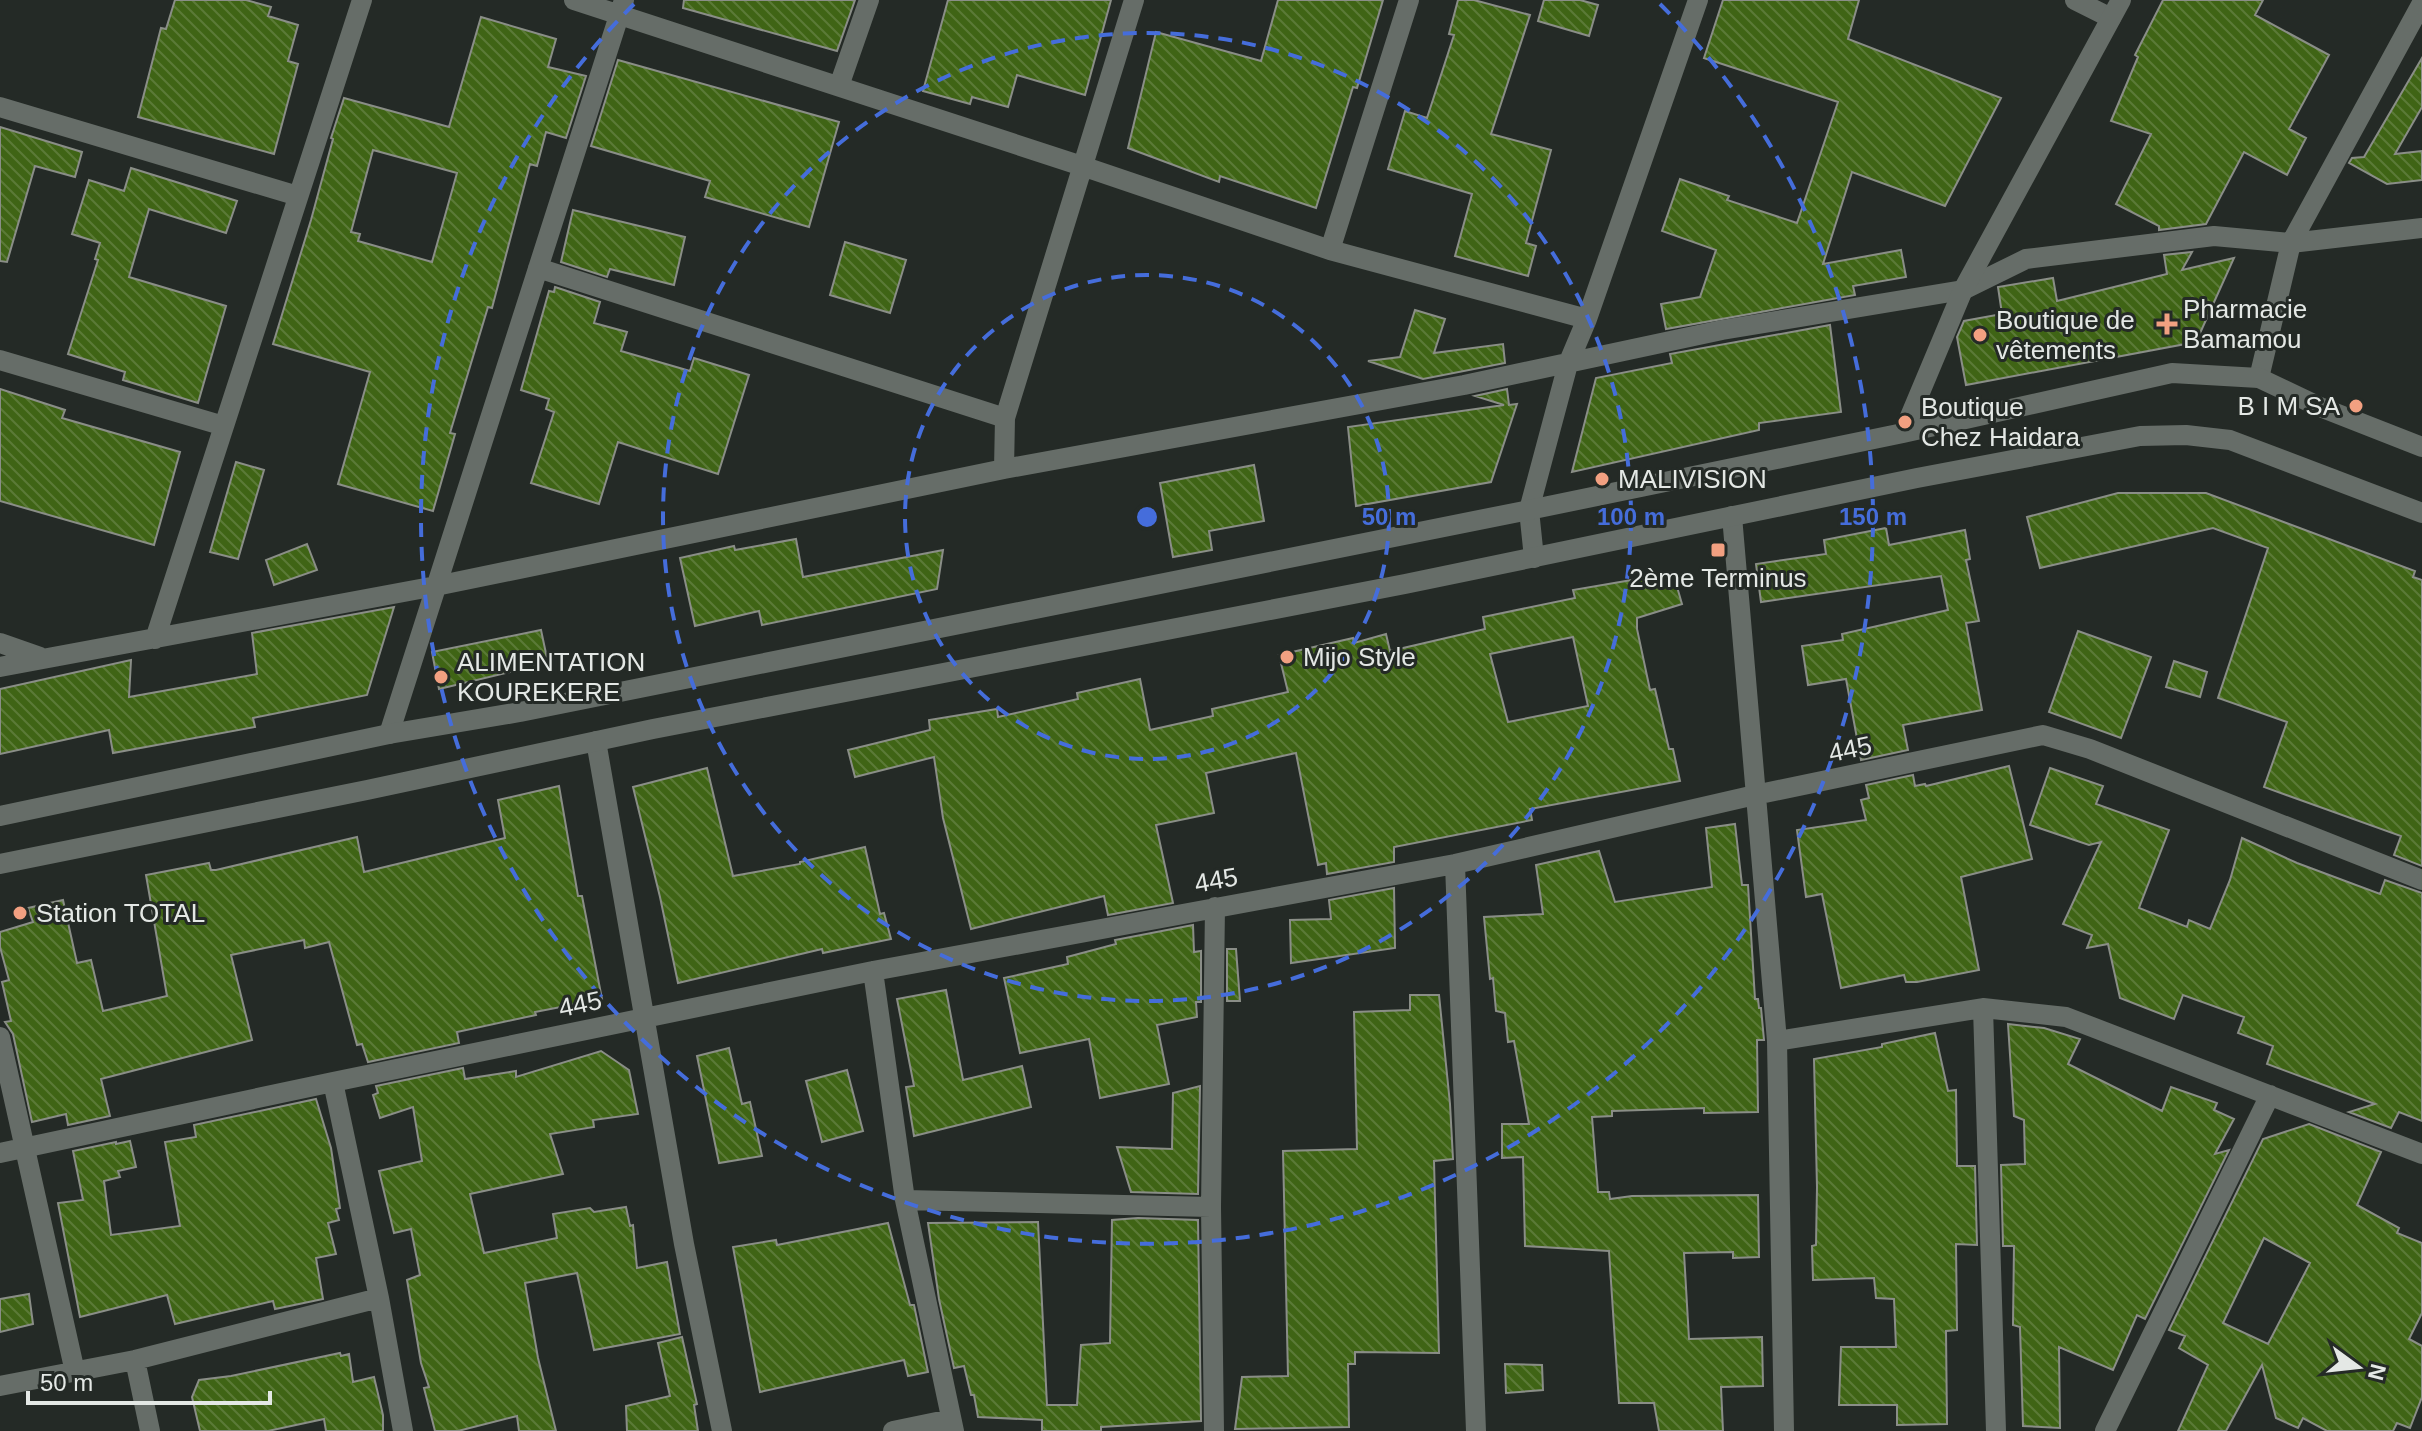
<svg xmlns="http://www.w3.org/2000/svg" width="2422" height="1431" font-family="Arial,sans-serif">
<defs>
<pattern id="building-back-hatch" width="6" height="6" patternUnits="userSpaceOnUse" patternTransform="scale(2)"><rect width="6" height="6" fill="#3f6415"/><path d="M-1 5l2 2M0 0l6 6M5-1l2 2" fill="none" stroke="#5b7a37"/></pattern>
</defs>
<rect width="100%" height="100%" fill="#242a26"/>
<path fill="url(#building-back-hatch)" stroke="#8a8e87" stroke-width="2" fill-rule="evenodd" d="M175,0h71l25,7 -3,9 30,9 -10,36 10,3 -24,90 -136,-37 23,-89 5,1z
M684,0h171l-18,51 -154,-43z
M948,0h163l-26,95 -68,-20 -9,32 -36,-10 -2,7 -47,-13z
M1278,0h105l-26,88 -4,-1 -37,121 -96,-32 -1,6 -91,-34 28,-116 105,29z
M1458,0h16l56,15 -39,119 60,16 -25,93 10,3 -8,30 -73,-20 17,-62 -84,-25 17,-58 22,7 27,-83 -5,-1z
M1544,0h36l18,5 -9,31 -51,-15z
M1723,0h136l-11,39 153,59 -56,108 -93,-34 -29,92 78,-14 5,27 -53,9 2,9 -189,34 -5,-25 39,-7 16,-47 -54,-19 18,-52 49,17 -2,4 70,23 41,-121 -134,-44z
M2163,0h100l-8,15 74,40 -40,74 17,9 -19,37 -43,-23 -38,72 -47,6v-4l-43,-22 35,-70 -40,-13 27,-64 -3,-2z
M481,17l75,22 -8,28 38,9 -20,62 -20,-6 -9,34 -7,-2 -38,144 -4,-1 -38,126 5,1 -22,77 -95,-27 32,-112 -97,-28 38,-124 22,-81 -2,-1 13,-40 105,29zM373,150l84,23 -25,89 -74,-21 2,-7 -9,-2z
M2422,58v49l-27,47 27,-3v29l-35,4 -38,-21 3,-5 12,-1z
M618,60l221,62 -30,105 -104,-30 5,-16 -119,-35z
M0,127l82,25 -7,25 -40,-11 -28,96 -7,-1z
M131,168l106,33 -11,32 -77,-24 -20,68 97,29 -28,97 -75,-23 2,-8 -57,-18 30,-94 -3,-1 5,-16 -28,-9 17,-54 35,11z
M573,210l112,27 -11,48 -64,-16 -3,8 -46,-15z
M845,242l61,18 -16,53 -60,-18z
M2192,252l-10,18 52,-12 -38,84 -230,43 -9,-48 7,-16 38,-7 -4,-27 55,-9 4,23 110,-27 -3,-19z
M555,287l45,15 -6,21 33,9 -6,19 69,20 4,-13 55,17 -31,99 -100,-32 -19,62 -68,-21 23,-71 -8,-3 3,-10 -28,-9 28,-99 5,1z
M1415,310l30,9 -11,34 69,-9 2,19 -82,16 -55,-18 32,-4z
M1830,325l11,87 -82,11v7l-187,42 24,-94 76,-15 -2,-9z
M0,389l65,21 -3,8 118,34 -26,93 -154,-44z
M1507,389l2,16 8,-1 -26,78 -135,24 -8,-79 156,-22 -29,-9z
M236,462l28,8 -26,89 -28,-7z
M1254,465l10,56 -55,10 3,19 -39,7 -13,-74z
M2118,493h88l209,78 -2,6 9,3v286l-28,-11 7,-19 -137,-49 23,-65 -69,-24 50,-150 -55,-20 -173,40 -13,-51z
M1886,528l3,17 76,-15 5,29 -4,1 13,61 -13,2 16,87 -79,15 5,25 -47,10 -15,-81 -38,6 -6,-39 41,-6 -1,-6 106,-24 -7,-34 -180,26 -5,-38 70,-10 -2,-14z
M796,539l7,38 140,-27 -6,39 -175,36 -3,-14 -64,15 -15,-68 54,-12 1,4z
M307,544l10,26 -43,15 -8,-25z
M1673,573l9,31 -45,14v11l13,61 5,-1 14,60h4l7,32 -150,28 2,11 -138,27v15l-67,12 -1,-11 -8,2 -22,-112 -90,20 8,40 -58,12 17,78 -65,12 -4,-19 -133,33 -28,-111 -9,-61 -79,20 -7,-27 82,-20 -1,-10 68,-11 1,8 80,-18 -1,-6 63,-14 10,51 63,-14 -1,-7 76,-17 -9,-37 74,-17 1,5 32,-9 4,17 95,-22 -2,-12 92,-19 -2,-8zM1573,637l15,69 -80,16 -18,-68z
M394,607l-27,88 -114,23 2,9 -142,26 -4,-23 -109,24v-65l131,-29 -2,37 128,-23 -5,-41z
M541,630l7,33 -109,26 -7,-37z
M2078,631l73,26 -30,81 -72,-26z
M2174,661l33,11 -7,25 -34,-10z
M2009,766l23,93 -71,18 18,93 -62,12h-11l-2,-7 -63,13 -19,-94 -16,3 -9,-67 69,-10 -5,-20 8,-2 -3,-13 47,-10 2,11 10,-2 1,2z
M707,768l26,108 67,-12v-2l65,-15 15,67 4,-1 7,26 -68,14 -1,-4 -144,34 -18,-86 -27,-110z
M2050,768l53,18 -7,18 73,26 -30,78 48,19 2,-7 21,9 20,-49 12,-42 55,25 83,31 5,-14 37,13v228l-23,-9 -8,16 -42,-16 26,-8 -108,-40 6,-18 -35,-13 6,-16 -61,-22 -9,24 -54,-21 -12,-54 -21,4 5,-13 -29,-11 38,-82 -12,3 -59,-20z
M559,786l19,110h4l20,103 -67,13 1,3 -79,17 2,11 -91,19 -6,-18 -5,1 -28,-103 -24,6 -1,-8 -73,15 21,85 -151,39 9,37 -42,9 -2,-11 -34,8 -19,-88 -8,-12 6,-1 -9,-39 7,-2 -9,-33v-15l33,-10 -5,-14 35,-8 14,63 14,-3 12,51 64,-15 -21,-121 63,-12 2,7h5l141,-33 7,35 141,-34 -7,-38z
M1735,824l7,61h6l7,114h3l1,9h2l3,32h-7l1,72 -54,1v-5l-92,3v5l-20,1 6,75h11l1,7 22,-3 126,-1 1,62 -26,1v-6l-49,1 5,86 73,-2 1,49 -42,1 2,44h-64l-5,-28h-35l-10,-152 -84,-5 -2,-89 -21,1v-34h27l-15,-83 -6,1 -3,-29 -9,-2 -3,-33 -3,1 -6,-62 59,-3 -7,-49 63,-14 16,51 97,-15 -6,-59z
M1394,888l1,60 -104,15 -1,-43 41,-1 -2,-19z
M1193,925l1,27 7,-1v51h-5l1,15 -40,8 12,59 -69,14 -11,-59 -69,14 -16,-75 64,-14 -1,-7 49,-13 -1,-4z
M1227,949h9l4,52h-13z
M946,990l17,90 59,-14 9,41 -117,29 -8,-49 8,-1 -17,-87z
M1410,995h29l11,109 3,55 -19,2 5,192 -84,-1v12h-7l1,63 -114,2 7,-52 46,-1 -5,-225 74,-2 -3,-137 56,-2z
M2008,1024l36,4 36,11 -12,25 94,47 9,-24 46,16 -3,7 20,9 -19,35 14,-4 -84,169 -8,-4 -24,55 -54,-23 1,81 -37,-2 -3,-99 -7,-2 1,-79h-11l-2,-81 24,-1 -1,-44 -10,-4z
M1935,1033l13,58 8,-1 1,76h18l2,79 -21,-1 1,86 -11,1 1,93 -50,1v-20h-58l2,-58h55l-2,-48 -18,-1 -2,-20 -61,2 -1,-34 4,-1 1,-58 -3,-128 68,-12v-3z
M729,1048l13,56 8,-2 12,54 -43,7 -22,-107z
M601,1051l28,19 9,44 -45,6 1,7 -44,7 13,40 -93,20 14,59 73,-15 -4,-24 37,-6 4,4 32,-5 4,19 3,-1 4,43 30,-6 13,72 -86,16 -17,-77 -52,10 13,75 18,73h-37l-2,-15 -59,15h-23l-11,-43 5,-1 -8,-24 -14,-83 13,-5 -9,-46 -17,4 -15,-62 43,-10 -9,-54 -33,11 -7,-23 5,-2 -2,-7 87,-18 2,11 51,-8v6z
M847,1070l16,61 -41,11 -16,-61z
M1200,1086l-2,108 -67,-2 -14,-45 55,2 1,-56z
M316,1099l15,49 9,60 -4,1 3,11 -11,3 8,31 -20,4 7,41 -48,10 -2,-8 -98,23 -8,-29 -87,22 -22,-114 25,-3 -10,-49 43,-9v2l14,-3 6,26 -18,4 2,6 -16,4 7,54 69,-9 -15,-84 31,-5 -2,-12z
M2309,1124l72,28 -24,53 42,23 -2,5 25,10v70l-13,26 13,7v51l-12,31 -13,-5 -4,8h-66l-24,-13 -5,10 -22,-10 -14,-53 -36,66h-48l30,-66 -29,-17 6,-12 -16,-6 94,-191zM2264,1238l46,25 -42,81 -45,-21z
M1138,1218l60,2 3,201 -100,6v4h-59v-11l-64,-3 -4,-22h-3l-7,-29 -10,2 -15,-69 -11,-76 110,-1 9,183h30l4,-60 29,-2 2,-123z
M888,1223l22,82h4l14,67 -20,4 -4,-16 -144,32 -27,-145 43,-7 1,5z
M29,1294l4,30 -33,8v-33z
M682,1337l15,67 -3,1 4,26h-71l-1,-25 44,-10 -12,-53z
M340,1353l1,3 8,-2 4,28 21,-5 9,38v16h-57l-2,-12 -56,12h-68l-8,-34 7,-17 32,-4z
M1505,1364l37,1 1,25 -37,3z"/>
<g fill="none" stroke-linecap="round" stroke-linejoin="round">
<path stroke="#666d68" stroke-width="20" d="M574,0l508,166 248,84 257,69
M2075,0l36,18
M839,86l30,-86
M0,107l298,89
M1330,250l79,-250
M538,268l467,150
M0,360l224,66
M2259,378l32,-135 131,-240
M1004,469l1,-51 129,-418
M1732,516l45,525 7,390
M1534,558l-5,-48 39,-146 19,-45 111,-319
M155,639l207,-639
M0,643l40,14
M0,667l436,-81 568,-117 460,-84 258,-55 241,-40 63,-31 188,-23 77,7 131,-15
M389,734l235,-734
M596,741l88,503 38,187
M1455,864l21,567
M873,971l32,229 49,231
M1983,1008l13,423
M0,1037l75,335
M1777,1041l206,-33 83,9 356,137
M333,1082l46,216 24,133
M0,1153l333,-71 540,-111 582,-107 300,-69 288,-60 47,14 332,131
M905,1200l306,7
M135,1360l15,71
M0,1386l135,-26 244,-62
M893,1431l58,-12
M1214,1431l-3,-224 4,-300
M2105,1431l165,-336"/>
<path stroke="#666d68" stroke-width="20" d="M1903,433l60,-143 158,-290
M0,816l389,-82 131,-22 1009,-202 374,-77 269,-60 87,5 61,29 102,40
M0,864l367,-74 286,-61 752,-145 512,-106 223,-42 46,-1 44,5 192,73"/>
</g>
<g fill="none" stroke="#456ddb" stroke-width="4" stroke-dasharray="14 10">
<circle cx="1147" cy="517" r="242"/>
<circle cx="1147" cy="517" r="484"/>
<path d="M1660 4A726 726 0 1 1 634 4"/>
</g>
<g fill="#f2a081" stroke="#242a26" stroke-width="3">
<path d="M2163 312h8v8h8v8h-8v8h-8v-8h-8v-8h8z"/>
<circle cx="1980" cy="335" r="8"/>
<circle cx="2356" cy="406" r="8"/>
<circle cx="1905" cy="422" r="8"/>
<circle cx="1602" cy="479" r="8"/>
<rect x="1710" y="542" width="16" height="16" rx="4"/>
<circle cx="1287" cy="657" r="8"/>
<circle cx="441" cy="677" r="8"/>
<circle cx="20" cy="913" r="8"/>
</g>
<g text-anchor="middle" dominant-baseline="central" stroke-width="6" stroke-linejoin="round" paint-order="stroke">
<g font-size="26" fill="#e4e8e5" stroke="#242a26" text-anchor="start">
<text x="2183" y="309">Pharmacie<tspan x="2183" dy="30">Bamamou</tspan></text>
<text x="1996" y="320">Boutique de<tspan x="1996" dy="30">vêtements</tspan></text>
<text x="2340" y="406" text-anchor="end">B I M SA</text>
<text x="1921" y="407">Boutique<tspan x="1921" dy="30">Chez Haidara</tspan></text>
<text x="1618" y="479">MALIVISION</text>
<text x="1718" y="578" text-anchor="middle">2ème Terminus</text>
<text x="1303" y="657">Mijo Style</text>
<text x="457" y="662">ALIMENTATION<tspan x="457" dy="30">KOUREKERE</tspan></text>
<text x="36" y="913">Station TOTAL</text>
</g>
<g font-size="26" fill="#e4e8e5" stroke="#242a26">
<text transform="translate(1850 749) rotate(-12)">445</text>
<text transform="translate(1216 880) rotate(-10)">445</text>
<text transform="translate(580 1004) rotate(-12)">445</text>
</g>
</g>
<circle cx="1147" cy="517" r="12" fill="#456ddb" stroke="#242a26" stroke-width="4"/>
<g font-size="24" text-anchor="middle" font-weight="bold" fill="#456ddb" stroke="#242a26" stroke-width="6" stroke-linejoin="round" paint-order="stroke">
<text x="1389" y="525">50 m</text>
<text x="1631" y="525">100 m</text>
<text x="1873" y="525">150 m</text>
</g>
<g transform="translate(2358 1367) rotate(105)" stroke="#242a26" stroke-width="6" paint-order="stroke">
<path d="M0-6L14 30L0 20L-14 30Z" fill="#e4e8e5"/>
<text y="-12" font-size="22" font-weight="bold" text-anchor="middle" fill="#e4e8e5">N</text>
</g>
<path d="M28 1391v12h242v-12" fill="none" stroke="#e4e8e5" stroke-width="4"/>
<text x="40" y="1391" font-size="24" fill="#e4e8e5" stroke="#242a26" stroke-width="6" paint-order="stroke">50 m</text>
</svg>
